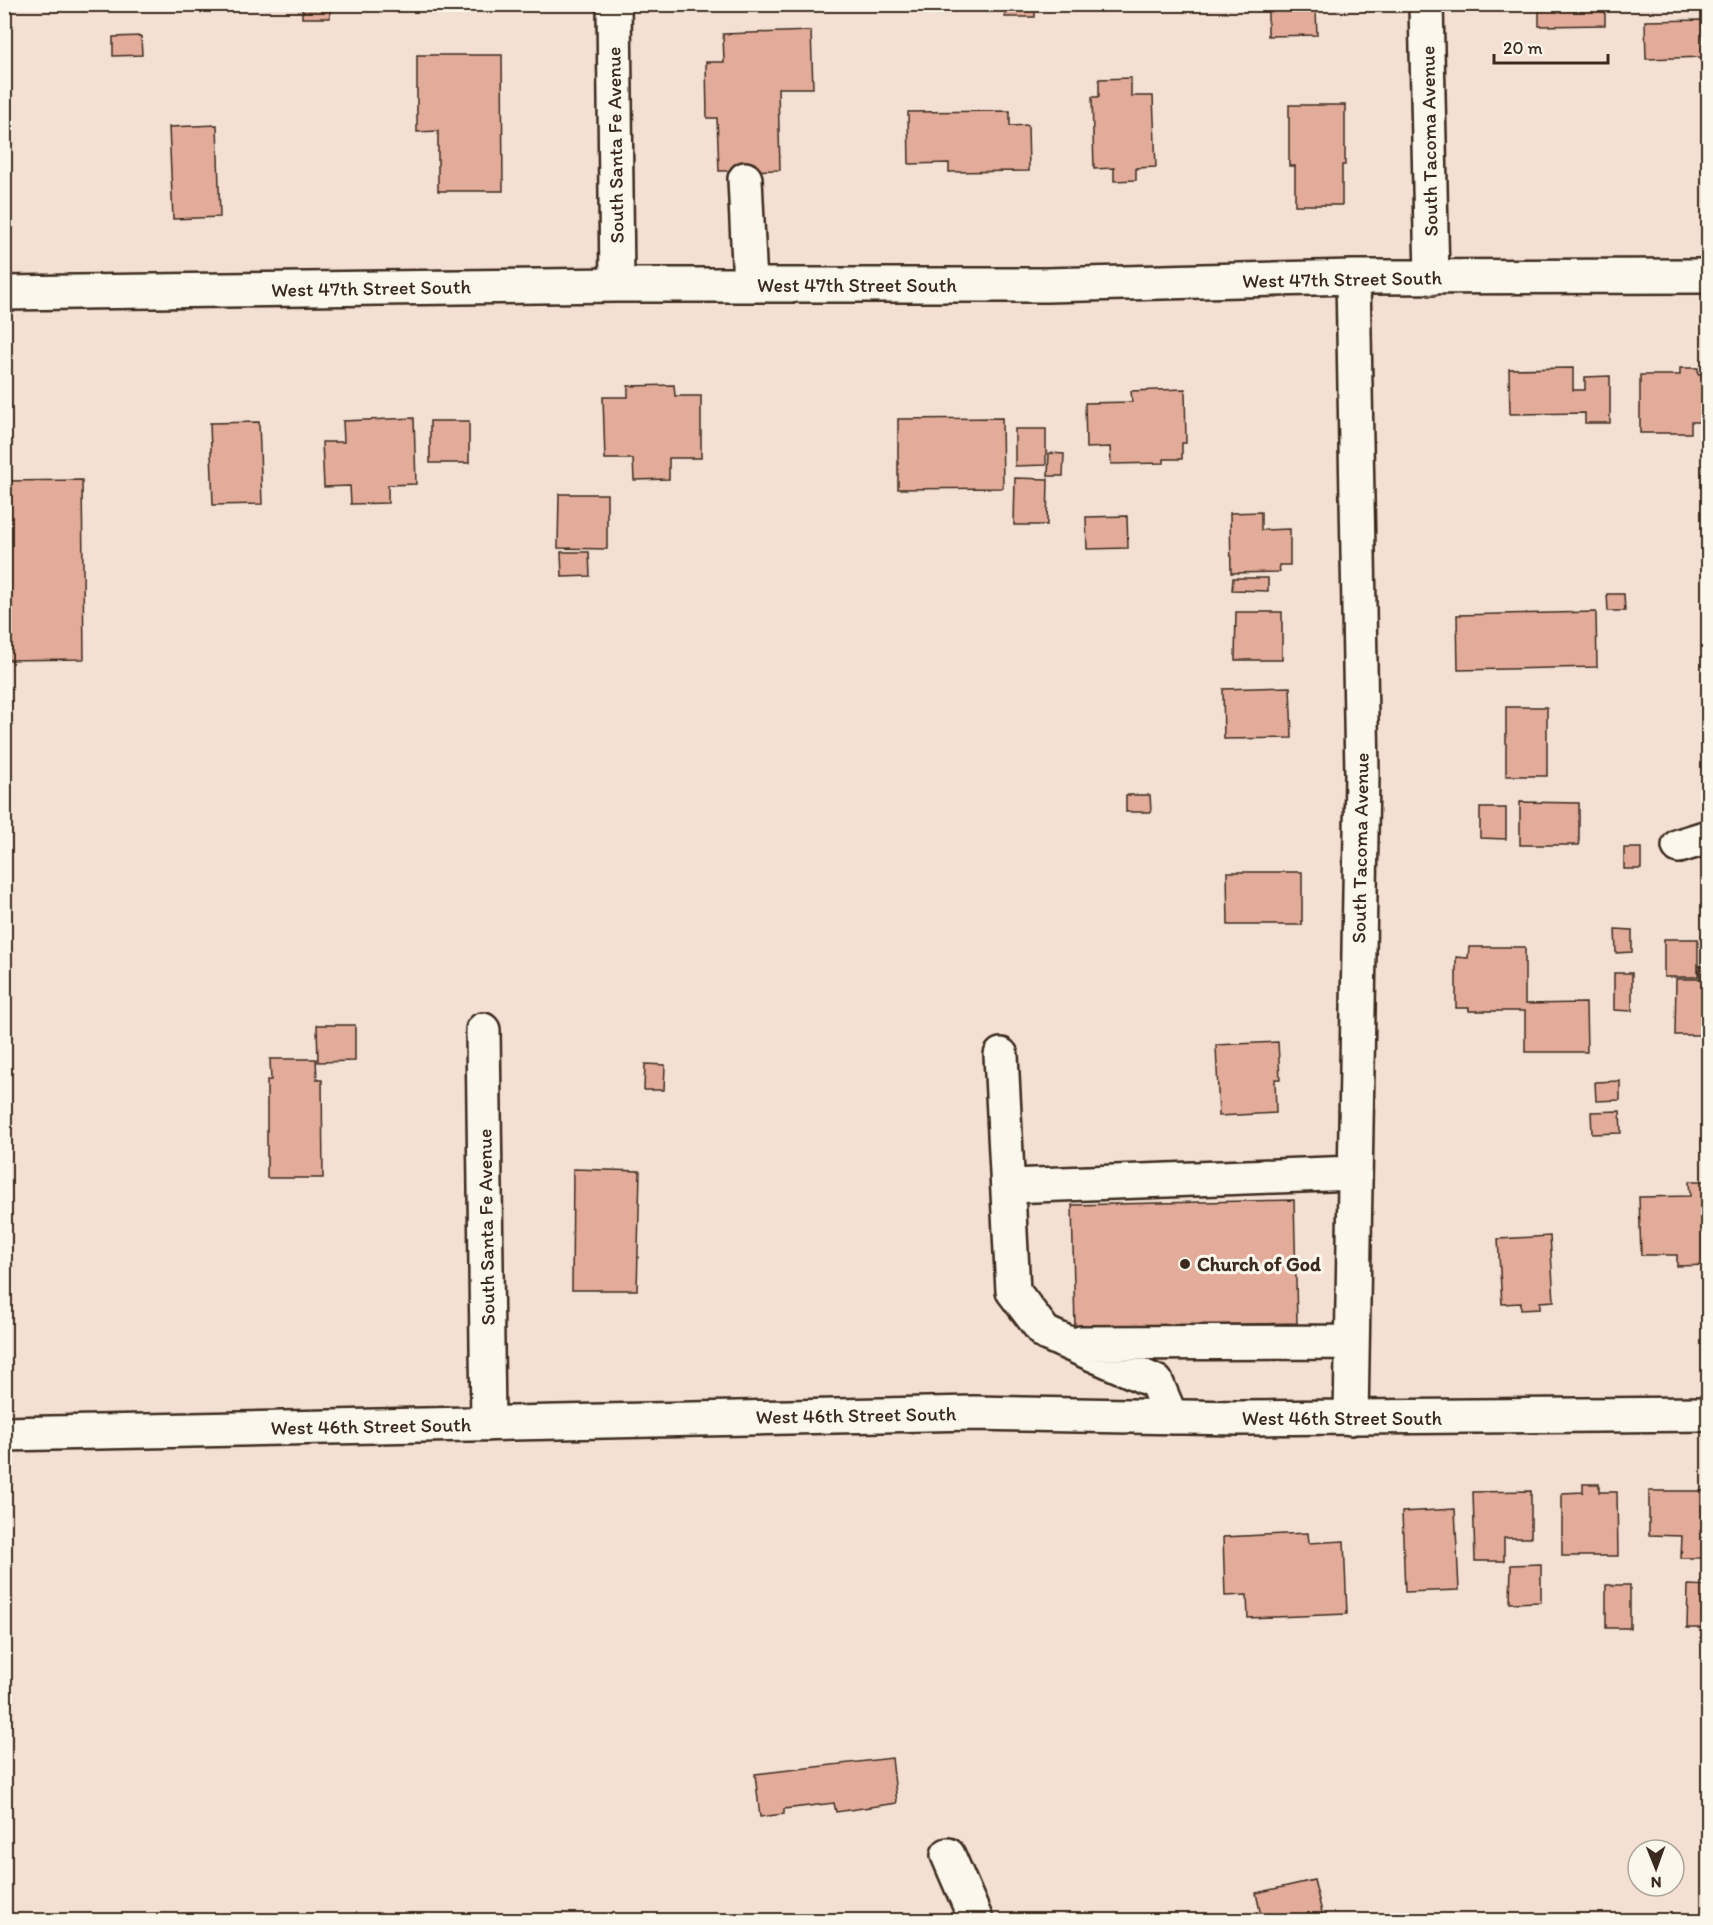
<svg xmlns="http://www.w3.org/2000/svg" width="1713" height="1925" font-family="Itim,sans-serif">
<rect width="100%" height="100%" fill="#f4e0d3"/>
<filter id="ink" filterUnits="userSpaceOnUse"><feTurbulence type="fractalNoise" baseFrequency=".0167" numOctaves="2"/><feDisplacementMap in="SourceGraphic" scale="12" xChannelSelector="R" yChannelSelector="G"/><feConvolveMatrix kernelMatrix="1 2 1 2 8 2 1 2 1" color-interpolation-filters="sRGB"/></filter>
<g filter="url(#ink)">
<path fill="#e3ac9a" stroke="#3b2a1e" stroke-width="1.5" d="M302,4h28v14h-28z
M1005,4h30v13h-30z
M1274,4h33v6h9l1,25 -49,1v-26h6z
M1539,4h66v21l-66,1z
M1703,20v37l-57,2 -1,-38z
M811,31l2,57h-35l2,82 -61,1 -2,-53h-10l-1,-56h18l-1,-28z
M141,36l1,19 -29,1v-19z
M417,55h85l1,136h-65v-60l-21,1z
M1131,78v18h22l3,71 -20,1v12l-22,1v-13l-20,1 -2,-72h7v-18z
M1289,105h56v60h-3v40h-47v-39h-6z
M1010,111v15l18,-1 1,46 -80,1v-9l-40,1 -1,-52z
M217,125l3,92 -47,2 -4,-92z
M1573,368v22h12v-13l25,-1v47h-25v-10l-75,1 -1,-45z
M1680,368h18v6h10v48h-17v11h-51v-58h40z
M674,385l1,11h26v62h-32v21l-35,1 -1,-21h-28l-2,-62h25v-11z
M1185,389l1,54h-4v16h-18v4l-53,1 -1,-17 -24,1 -1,-45 47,-1 -1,-11z
M414,418l2,66 -28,1v18l-37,1 -1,-18 -26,1 -2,-45h22l-1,-21z
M1002,418l1,70 -105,1v-70z
M430,421h39v42h-39z
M259,422l3,82 -49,1 -3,-82z
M1015,429h31v36l-31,1z
M1049,453l15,1 -1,22h-15z
M1015,478l33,1 -1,46h-33z
M82,480l2,179 -80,1v-179z
M559,494h48v55l-49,-1z
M1261,512v18l29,-1v36h-11l1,7 -49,1 -1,-60z
M1127,516l1,32 -41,1 -1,-32z
M561,552h28l1,24 -28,1z
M1233,578h35v13l-36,-1z
M1607,594h17l1,17h-17z
M1236,612h46v48h-47z
M1596,612l1,55 -139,3 -1,-55z
M1290,687l2,51 -68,1 -1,-50z
M1506,707h41v69h-41z
M1126,795h24l1,17h-25z
M1520,802l59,1v42h-59z
M1480,808h26v31l-26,-1z
M1624,848h17v21h-17z
M1227,872h75v53h-74z
M1615,929l17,1v22l-16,1z
M1664,939h34v38h-34z
M1469,947h56v57l61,-1 1,49h-62v-41h-56v-3h-13v-51l12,1z
M1699,966h9v69h-33l1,-56h24z
M1614,973h18v38l-18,-1z
M317,1025h38v36l-37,1z
M1278,1042l2,37h-5l1,34 -57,3 -3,-71z
M270,1059h46l1,21h5l1,98h-56v-98h4z
M645,1064l20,1 -1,25h-20z
M1620,1081v19l-24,1 -1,-19z
M1620,1111l1,22 -29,1 -1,-22z
M573,1169l67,2 -3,119h-65z
M1689,1181h19v84l-31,1v-11h-36l-2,-58 51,-1z
M1294,1200l3,123 -222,5 -3,-123z
M1550,1236l4,65 -14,1v7l-19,1v-7l-19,1 -4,-65z
M1583,1484h16v8h18l1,64h-56v-63l21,-1z
M1531,1491v47h-27v23h-29l-2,-69z
M1649,1491h56v67h-24l1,-22 -33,-1z
M1455,1509l4,81 -54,2 -3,-80z
M1308,1533l1,10 35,-2 3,73 -99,4 -1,-23 -22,1 -2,-59z
M1541,1564v38l-31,1 1,-38z
M1606,1585h24v43h-24z
M1688,1585l20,1v42h-21z
M892,1758l5,45 -61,9 -2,-9 -50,6v5l-24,3 -5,-43z
M1314,1880l10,40h-62l-6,-27z"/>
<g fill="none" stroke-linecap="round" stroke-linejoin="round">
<defs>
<path id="minor" d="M614,4l3,281
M1426,4l6,274
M745,179l5,106
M4,293l613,-8h429l307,-8 355,-1
M1679,846l29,-9
M483,1030l5,394
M1001,1055l12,236 32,42 111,49 15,35
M1008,1186l346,-13
M1081,1343l271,-1
M1351,1418l11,-643 -9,-498
M4,1434l969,-21 265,5 470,-4
M948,1855l28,65"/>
</defs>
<use href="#minor" stroke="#3b2a1e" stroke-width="38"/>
<use href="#minor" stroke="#fbf7ec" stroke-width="33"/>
</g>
</g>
<circle fill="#3b2a1e" stroke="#fbf7ec" stroke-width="2" cx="1185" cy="1264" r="6"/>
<g text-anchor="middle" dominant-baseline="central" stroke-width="6" stroke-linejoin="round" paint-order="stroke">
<g font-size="20" fill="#3b2a1e" stroke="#fbf7ec">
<text transform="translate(1429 141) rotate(-91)">South Tacoma Avenue</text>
<text transform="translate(615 145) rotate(-91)">South Santa Fe Avenue</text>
<text transform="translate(1342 279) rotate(-1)">West 47th Street South</text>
<text x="857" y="285">West 47th Street South</text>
<text transform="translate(371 288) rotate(-1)">West 47th Street South</text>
<text transform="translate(1360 848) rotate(-89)">South Tacoma Avenue</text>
<text transform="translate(486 1227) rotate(-91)">South Santa Fe Avenue</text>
<text transform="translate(856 1415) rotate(-1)">West 46th Street South</text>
<text x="1342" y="1418">West 46th Street South</text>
<text transform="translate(371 1426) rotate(-1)">West 46th Street South</text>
</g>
<g font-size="20" font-weight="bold" fill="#3b2a1e" stroke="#fbf7ec" text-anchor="start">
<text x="1197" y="1264">Church of God</text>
</g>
</g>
<rect width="1713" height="1925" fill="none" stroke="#fbf7ec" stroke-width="24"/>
<rect x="12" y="12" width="1689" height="1901" fill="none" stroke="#3b2a1e" stroke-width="2" filter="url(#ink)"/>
<g transform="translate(1656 1868) rotate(179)"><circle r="28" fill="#fbf7ec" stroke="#aea59a" stroke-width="1.5"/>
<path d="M0-4.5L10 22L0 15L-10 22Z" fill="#3b2a1e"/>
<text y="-9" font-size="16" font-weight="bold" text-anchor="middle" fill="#3b2a1e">N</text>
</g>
<path d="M1494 54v9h114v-9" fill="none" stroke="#3b2a1e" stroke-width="3"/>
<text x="1503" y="54" font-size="18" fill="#3b2a1e" stroke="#fbf7ec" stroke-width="4.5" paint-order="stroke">20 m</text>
</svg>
